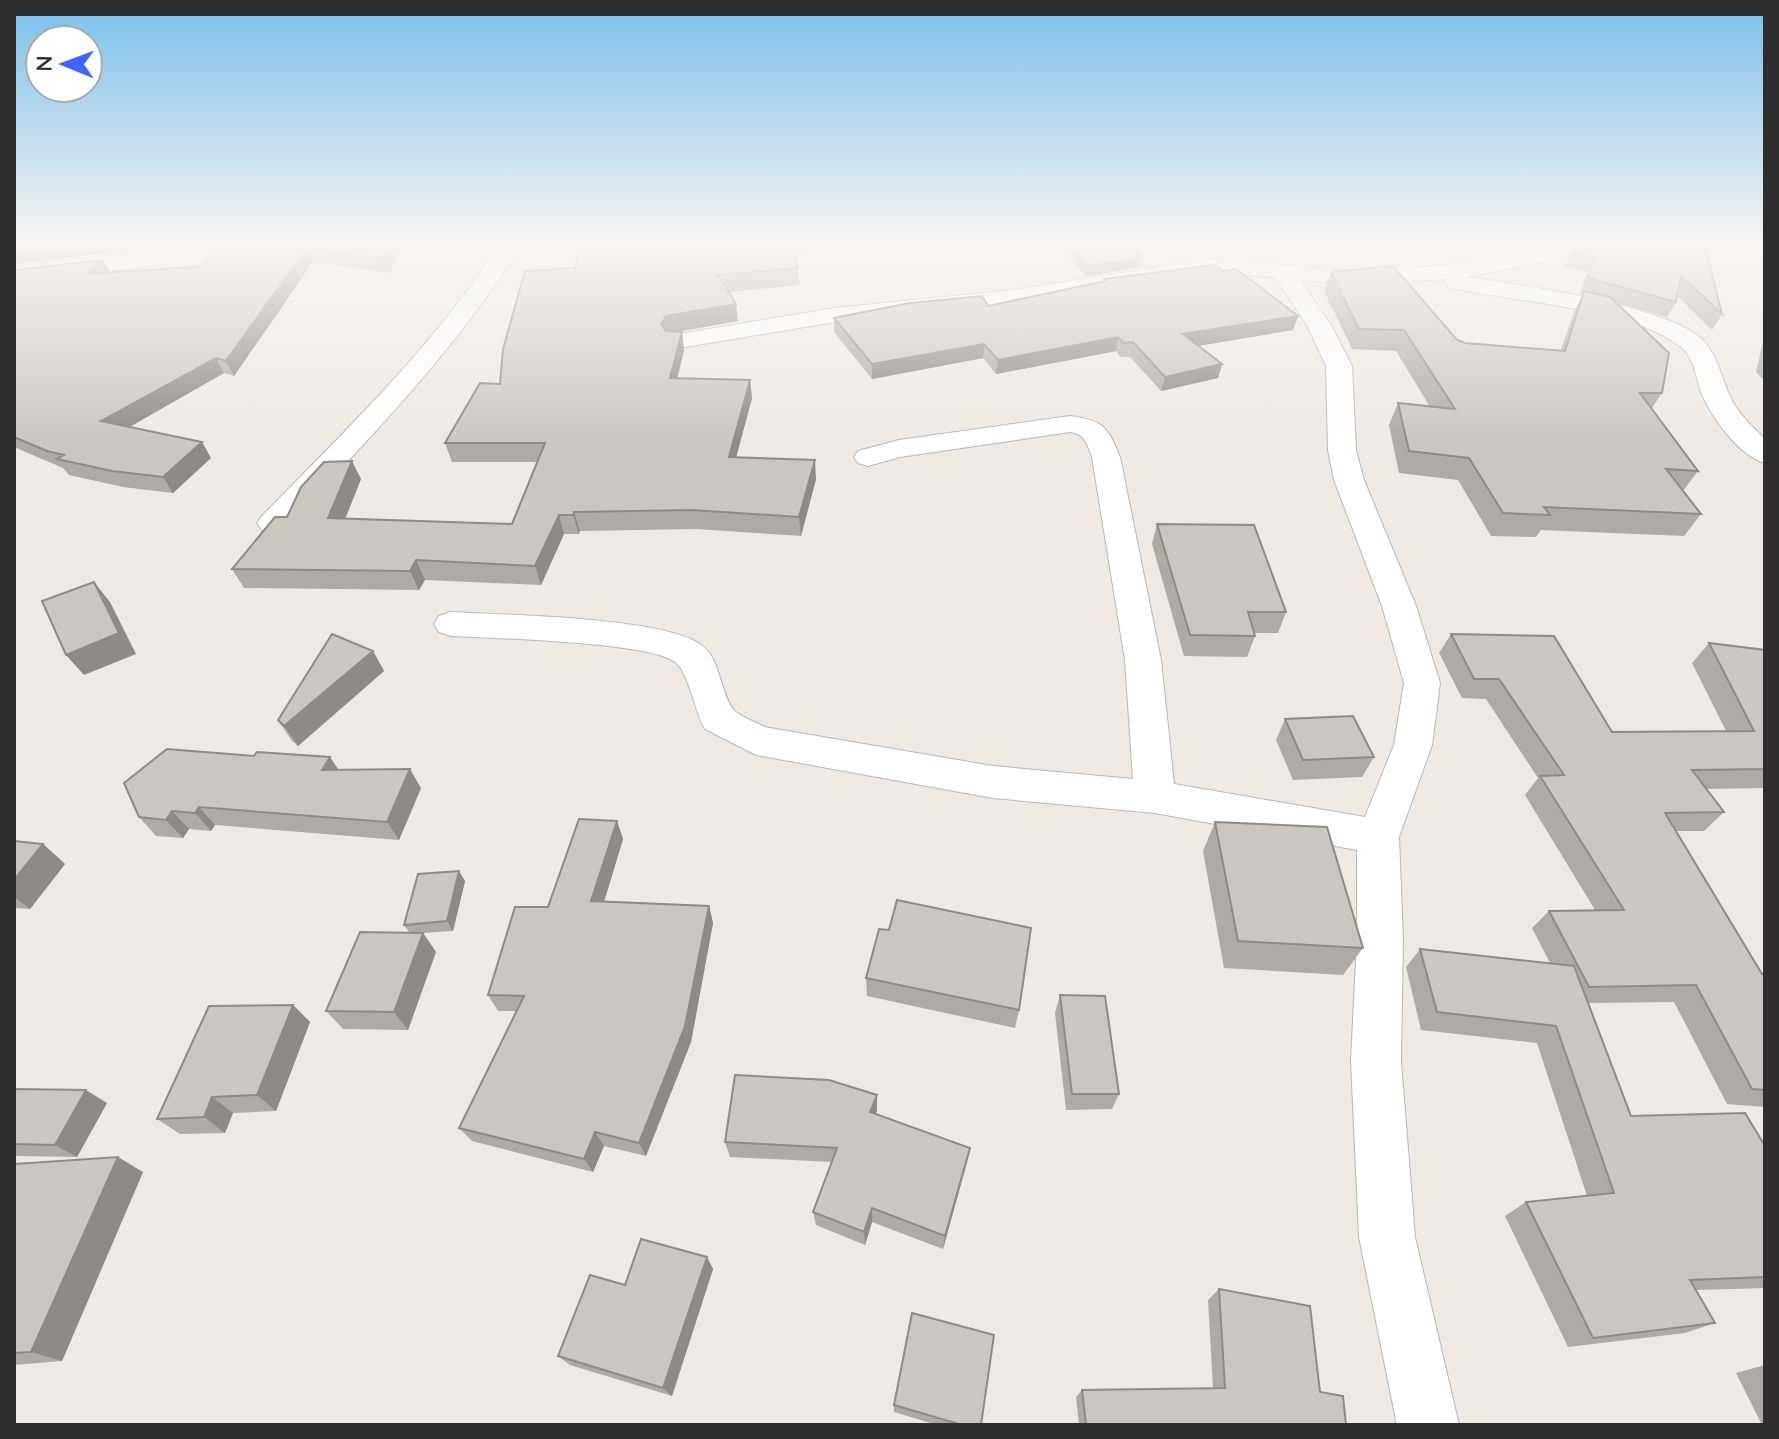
<svg xmlns="http://www.w3.org/2000/svg" width="1779" height="1439" font-family="Quicksand,sans-serif">
<rect width="100%" height="100%" fill="#efe9e1"/>
<g fill="none" stroke-linecap="round" stroke-linejoin="round">
<defs>
<path id="street" d="M501,242h22c-66,108 -154,196 -239,288l-11,2 -11,-2 -5,-7 5,-7c85,-87 173,-171 239,-274z
M1579,242h47l-11,6 -149,29c51,7 203,29 237,63 15,16 18,37 27,56 7,17 22,30 35,43v24c-26,-7 -54,-46 -64,-71 -5,-14 -7,-34 -19,-44 -49,-41 -171,-46 -234,-61l-3,-5 2,-3 -90,5 -57,-4 31,45 21,41 4,84 8,30 52,126 24,77 -8,62 -33,92 4,103 -2,121 14,176 44,188h-62l-38,-188 -8,-176 6,-121v-90l-202,-37 -162,-15 -237,-43 -51,-26c-10,-16 -16,-57 -30,-67 -24,-20 -185,-24 -224,-26l-12,-4 -5,-8 5,-8 12,-4c53,3 209,5 249,32 21,14 19,46 33,65 5,7 23,13 31,18l229,39 140,13 -8,-119 -33,-203c-5,-13 -7,-23 -22,-25l-170,25 -32,9 -10,-3 -4,-6 4,-6 41,-11 171,-24c33,4 38,11 50,41l41,203 13,124 191,33 29,-72 10,-62 -22,-77 -48,-126 -6,-30 -2,-84 -19,-41 -32,-48 -65,-4 -197,31 -178,18 -156,26 -9,-2 -3,-5 3,-5 9,-2 156,-26 178,-18 197,-31 126,11 75,-2 51,-4z"/>
<path id="secondary" d="M224,242h71l-3,5 -9,2 -269,34v-16z"/>
</defs>
<use href="#street" stroke="#b4b7c1" stroke-width="2"/>
<use href="#secondary" stroke="#b4b7c1" stroke-width="2"/>
<use href="#street" fill="#fff" fill-rule="evenodd"/>
<use href="#secondary" fill="#fff" fill-rule="evenodd"/>
</g>
<path fill="#afaba4" d="M248,242h153l-11,31 -77,-11 -79,114 -10,-3 -95,54 82,31 -38,35 -50,-6 -54,-12 -6,-7 -49,-21v-177l89,-10 7,13 95,-7z
M580,242h230l1,10 -14,1v6h-1l2,9 1,17 -71,7 10,29 -62,11h6l2,18 -7,28 73,2 2,18 -16,60 80,21 -15,57 -105,-7 -116,2 -1,3h-15l-23,51 -116,-5 -6,10 -175,-2 -12,-19 55,-52 74,-38 -16,39 167,6 25,-62h-85l-7,-19 55,-59 75,-116z
M1064,242h60l16,25 -54,9 -23,-26z
M1704,242l18,72 -10,16 -35,-34 -1,6 -9,15 -50,-14 45,90 -10,15 46,63 -15,20 18,23 -17,22 -143,-6 -5,7 -45,-1 -33,-56 -59,-7 -10,-48 9,-22 32,4 -34,-56 -44,-2 -28,-58 7,-19 134,71 96,7 13,-38 9,-18 -3,-1 7,-21 -23,-5 8,-15z
M1223,271l75,45 -5,14 -95,16 24,18 -4,14 -57,13 -31,-34h-10l-4,-6 -120,23 -13,-16 -111,21 -38,-47v-14l154,-12 115,-24 1,-3z
M1765,332v49l-9,-9z
M1157,524l129,88 -8,21h-24l1,3 -8,21 -63,-1 -32,-112z
M1451,634l161,98 114,-1 -34,-68 17,-20 56,7v138l-59,1 18,23 -20,19h-28l86,143h3v133l-38,-3 -53,-102 -86,1 43,113 134,30v142l-69,2 19,33 -30,10 -117,14 -63,-131 21,-14 61,-6 -50,-153 -116,-13 -15,-63 14,-18 130,14 -18,-35 17,-17 46,-1 -70,-115 13,-17 -52,-79 -24,-1 -23,-45z
M373,651l11,20 -86,75 -6,-5 -14,-21z
M1285,719l89,38 -12,20 -69,3 -17,-40z
M338,770l83,18 -22,52 -184,-15 -4,6 -22,-2 -6,9 -27,-2 -17,-19z
M617,821l6,18 -19,63 105,4 4,17 -22,119 -45,114 -42,-10 -11,26 -121,-31 -13,-13 58,-117h-19l-10,-16 60,-88z
M1215,822l148,126 -20,27 -119,-7 -21,-117z
M14,841l29,3 22,20 -35,45 -16,-1z
M465,881l-12,50 -30,2 13,19 -28,78 -65,-1 -17,-18 84,-78 -6,-8z
M866,978l153,32 -4,18 -148,-32z
M1060,995l59,99 -7,15 -46,1 -11,-97z
M293,1005l17,17 -34,89 -43,2 -8,20 -45,1 -23,-15z
M14,1089l93,14 -30,54 -63,-1z
M877,1095v15l-1,4 91,48 -24,87 -71,-27 -7,23 -49,-20 -3,-13 19,-50 -102,-5 -5,-15z
M14,1166l129,6 -81,189 -48,4z
M707,1257l6,12 -41,127 -102,-31 -12,-9 67,-71z
M1219,1289l101,103 26,33h-267l-3,-28 6,-7 131,-2 -5,-88z
M1765,1365v60h-3l-26,-52z
M894,1405l87,20h-44l-43,-13z"/>
<path fill="#8e8b86" d="M76,242h66l-8,8 -120,14v-15z
M391,242h10l-11,31 -5,-14z
M307,248l6,14 -79,114 -8,-15z
M1142,258l-2,9 -54,9 1,-10z
M103,260l8,14h-23z
M736,304l2,17 -69,12 -5,10 -3,-18 5,-9z
M1298,316l-5,14 -113,19 3,-15z
M682,332l2,18 -11,46 -3,-18z
M1118,337l-2,14 -120,23 2,-14z
M984,344l-1,14 -111,21v-15z
M216,358l8,15 -112,64 -11,-16z
M1222,364l-4,14 -57,13 4,-14z
M750,380l2,18 -21,78 -2,-19z
M202,442l9,16 -38,35 -10,-16z
M815,460l1,19 -15,57 -2,-19z
M352,461l9,18 -23,58 -10,-19z
M574,512l6,19 -1,3 -6,-19z
M559,515l5,19 -23,51 -6,-19z
M416,560l9,20 -6,10 -9,-19z
M94,582l16,20 26,52 -52,21 -18,-20z
M373,651l11,20 -86,75 -14,-20z
M330,757l12,18 -20,-5z
M410,769l11,19 -22,52 -12,-18z
M199,807l16,18 -4,6 -16,-18z
M172,811l17,18 -6,9 -17,-18z
M617,821l6,18 -24,79 -8,-17z
M43,844l22,20 -35,45 -16,-12v-17z
M459,871l6,10 -12,50 -6,-10z
M709,906l4,17 -22,119 -45,114 -7,-13z
M423,933l13,19 -28,78 -14,-18z
M293,1005l17,17 -34,89 -19,-16z
M86,1090l21,13 -30,54 -22,-12z
M877,1095v15l-6,17 -1,-15z
M212,1097l21,16 -8,20 -21,-16z
M595,1132l9,14 -11,26 -9,-13z
M970,1148l-3,14 -24,87 2,-13z
M118,1157l25,15 -81,189 -31,-9z
M872,1208v14l-7,23 -1,-13z
M707,1257l6,12 -41,127 -9,-8z"/>
<path fill="#cbc7bf" stroke="#8e8b86" stroke-width="2" d="M14,242h62l-62,7z
M248,242h143l-6,17 -78,-11 -81,113 -10,-3 -115,63 101,21 -39,35 -51,-6 -55,-12 7,-4 -17,-4 -33,-14v-167l89,-10 -15,14 117,-8 8,-20z
M580,242h216l-4,1 6,25 -80,7 18,29 -70,12 -5,9 5,6 16,1 -12,46 80,2 -21,77 86,3 -16,57 -107,-7 -118,2 -1,3h-14l-24,51 -119,-6 -6,11 -178,-2 43,-52h12l14,-30 23,-25 28,-1 -24,57 184,6 33,-81h-100l35,-60 20,1 3,-35 22,-78 50,-3z
M1065,242h59l18,16 -55,8z
M1595,242h109l18,72 -41,-38 -5,26 -88,-24 7,-21 -23,-5 9,-7z
M1215,265l8,6 13,-2 62,47 -115,18 39,30 -57,13 -32,-35 -10,1 -5,-6 -120,23 -14,-16 -112,20 -38,-46 76,-15 72,-7 6,10 118,-25 -2,-2z
M1393,266l64,74 8,3 100,8 19,-60 26,6 59,56 -7,40h-22l58,78 -32,-2 35,45 -157,-7 6,8 -47,-2 -34,-55 -60,-7 -11,-48 57,6 -51,-79 -45,-1 -28,-57z
M1157,524l97,1 32,87h-38l7,24 -65,-1z
M94,582l25,51 -53,22 -24,-54z
M332,634l41,17 -89,75 -6,-6z
M1451,634l103,2 58,96 142,-1 -45,-88 56,7v119l-73,1 32,42 -59,1 97,161h3v116l-13,-1 -56,-104 -107,2 -40,-76 75,-1 -84,-134 24,-1 -65,-96h-25z
M1353,716l21,41 -71,3 -18,-41z
M167,749l87,7 3,-4 73,5 -8,13 88,-1 -23,53 -188,-15 -4,6 -23,-2 -6,9 -27,-3 -15,-34z
M579,819l38,2 -26,80 118,5 -24,120 -46,117 -44,-11 -11,27 -125,-31 65,-132 -36,-1 27,-88h33z
M1215,822l112,5 36,121 -125,-7z
M14,841l29,3 -29,36z
M459,871l-12,50 -43,4 14,-51z
M897,900l134,28 -12,82 -153,-32 13,-49 10,1z
M360,932l63,1 -29,79 -68,-1z
M1420,949l154,17 57,150 114,-3 20,33v131l-75,3 25,43 -122,15 -67,-136 88,-9 -58,-167 -119,-14z
M1060,995l45,1 14,98h-47z
M293,1005l-36,90 -45,2 -8,20 -47,2 52,-113z
M735,1075l94,5 48,15 -7,17 100,36 -25,88 -73,-28 -8,24 -51,-20 24,-64 -112,-6z
M14,1089l72,1 -31,55 -41,-1z
M118,1157l-87,195 -17,1v-187l1,-2z
M641,1239l66,18 -44,131 -105,-32 32,-81 35,10z
M1219,1289l91,17 10,86 23,4 3,29h-260l-4,-35 143,-2z
M912,1313l82,22 -13,90h-19l-68,-20z"/>
<linearGradient id="sky" x2="0" y2="1"><stop stop-color="#7abfeb"/><stop offset="0.55" stop-color="#f8f5f2"/><stop offset="1" stop-color="#f8f5f2" stop-opacity="0"/></linearGradient>
<rect width="1779" height="443" fill="url(#sky)"/>
<rect width="1779" height="1439" fill="none" stroke="#2e2e2e" stroke-width="32"/>
<g transform="translate(64 64) rotate(271)"><circle r="38" fill="#ffffff" stroke="#ababab" stroke-width="2"/>
<path d="M0-6L14 30L0 20L-14 30Z" fill="#4264fb"/>
<text y="-12" font-size="22" font-weight="bold" text-anchor="middle" fill="#2e2e2e">N</text>
</g>
</svg>
